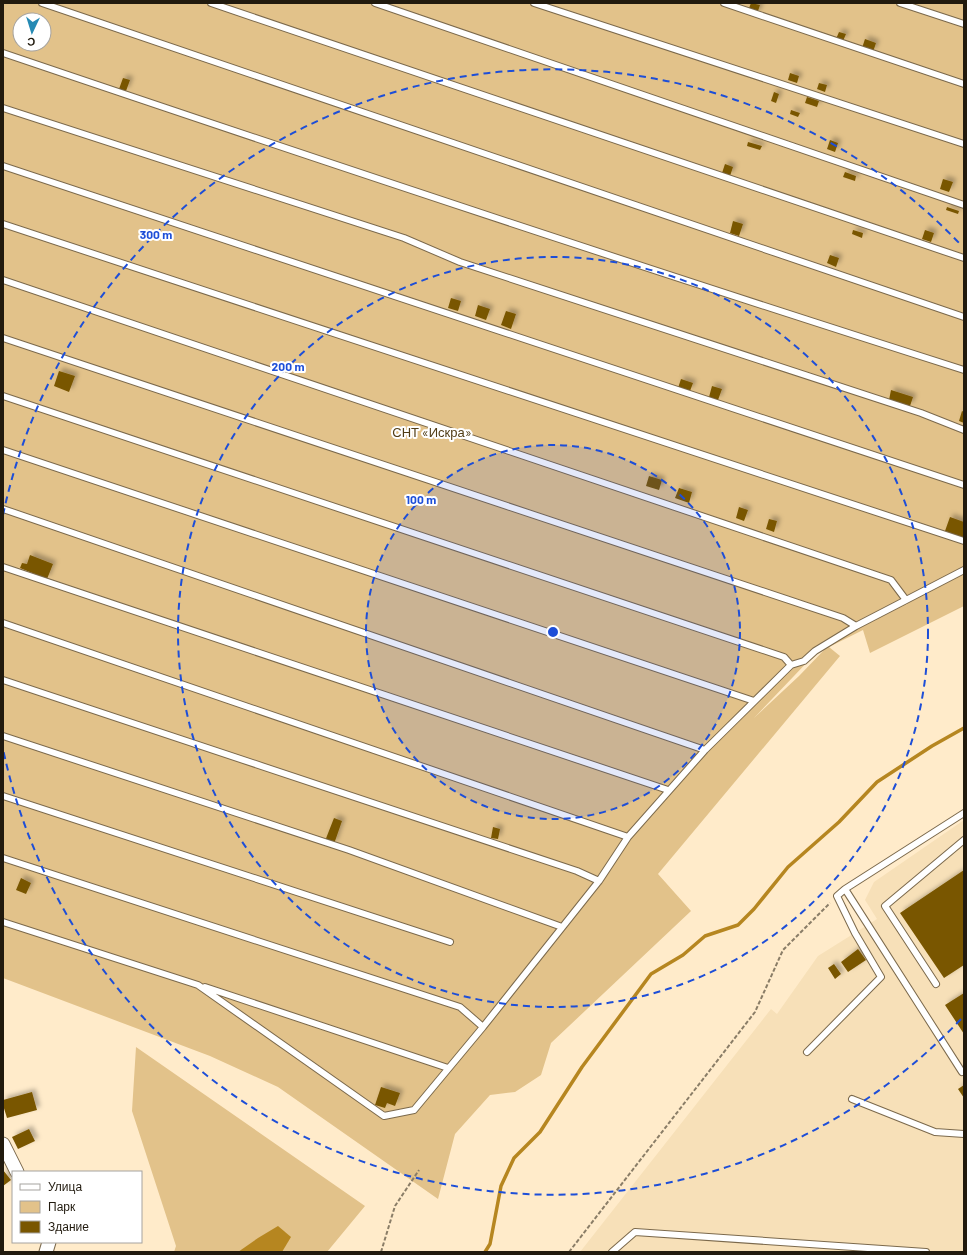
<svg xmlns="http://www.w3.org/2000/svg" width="967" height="1255" font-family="Barlow,sans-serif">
<defs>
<filter id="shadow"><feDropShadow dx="3.5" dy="-3.5" stdDeviation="2" flood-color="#0004"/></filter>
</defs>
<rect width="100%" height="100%" fill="#ffebca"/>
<path fill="#f7e0b8" d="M964,820v432h-384l191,-243 6,5 41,-58 59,-37 -12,-19 9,-18z"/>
<path fill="#e2c28a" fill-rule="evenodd" d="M3,3h961v603l-94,47 -7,-23 -34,17 11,9 -182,218 33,37 -140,132 -10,32 -26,17 -25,3 -35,39 -17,65 -160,-112 -68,-31 -207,-78zM20,20h24v24h-24zM824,650l-25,26 -45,42 60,-63z
M136,1047l229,159 -38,46h-153l2,-6 -44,-135z"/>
<path fill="#b68620" d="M278,1226l13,11 -9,15h-44l20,-14z"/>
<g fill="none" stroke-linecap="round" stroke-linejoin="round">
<path stroke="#b68620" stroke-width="3.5" d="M485,1252l5,-8 11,-58 13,-28 26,-26 42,-65 69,-93 32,-19 22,-19 33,-11 16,-16 34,-42 51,-45 38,-40 55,-36 32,-18"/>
</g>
<path fill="#795600" filter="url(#shadow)" d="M751,3l9,2 -3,9 -9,-3z
M839,32l7,2 -3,7 -7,-2z
M865,39l11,4 -3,9 -11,-4z
M790,73l9,3 -2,7 -9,-3z
M123,78l7,2 -4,11 -7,-2z
M819,83l8,2 -2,7 -8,-3z
M774,92l5,2 -3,9 -5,-2z
M807,97l12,4 -2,6 -12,-4z
M791,110l9,3 -2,4 -8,-3z
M830,140l8,3 -3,9 -8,-3z
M748,142l14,4 -2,4 -13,-4z
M725,164l8,3 -3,9 -8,-3z
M845,172l11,4 -1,5 -12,-4z
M943,179l10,3 -4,10 -9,-3z
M947,207l12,4 -1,3 -12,-4z
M733,221l10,3 -4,12 -9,-3z
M853,230l10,3 -1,5 -10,-4z
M925,230l9,3 -3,9 -9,-3z
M830,255l9,3 -3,9 -9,-4z
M451,298l10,3 -3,10 -10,-3z
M478,305l12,4 -4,11 -11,-4z
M506,311l10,3 -5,15 -10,-4z
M59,371l16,5 -6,16 -15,-6z
M681,379l12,4 -3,8 -12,-3z
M712,386l10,3 -4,11 -9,-3z
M891,390l22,7 -3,9 -21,-6z
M962,411l2,1v11l-5,-2z
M649,476l13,4 -3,10 -13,-4z
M679,488l13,4 -3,11 -14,-5z
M739,507l9,3 -4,11 -8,-3z
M950,517l14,5v16l-19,-7z
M769,519l8,2 -3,11 -8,-3z
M30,555l23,9 -6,15 -27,-11 2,-5 5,1z
M334,818l8,3 -8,23 -9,-3z
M493,827l7,2 -2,10 -7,-1z
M964,870v95l-20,13 -44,-65z
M21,878l10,5 -5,11 -10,-4z
M858,949l8,11 -18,12 -7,-10z
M834,964l7,10 -6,5 -7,-11z
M964,993v41l-19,-29z
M964,1085v13l-6,-9z
M381,1087l19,6 -5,13 -8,-3 -2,5 -10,-3z
M32,1092l5,18 -30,8 -4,-13v-5z
M29,1129l6,12 -17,8 -6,-12z
M3,1170l8,10 -8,6z"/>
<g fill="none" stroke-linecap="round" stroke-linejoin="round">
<defs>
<path id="service" d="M42,3l922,314
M211,3l753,255
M375,3l589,202
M534,3l430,141
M724,3l240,81
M900,3l64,21
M3,53c319,108 640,215 961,317
M3,108l401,130 56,24 461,151 43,17
M3,166l961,319
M3,224l961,317
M3,280l888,300 15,20
M3,338l840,280 13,8
M3,396l781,261 7,8
M3,450l751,251
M3,509l702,241
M3,567l665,223
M3,623l625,214
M3,680l574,191 22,10
M3,736l346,114 213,77
M3,796l447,146
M3,858l457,149 23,20
M845,889l117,183
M3,922l195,63 186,131 30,-6 69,-83 116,-146 29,-44 77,-87 86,-85 13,-4 11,-10 41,-25 108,-56
M936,984l-51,-78 79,-66
M205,987l243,81
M807,1052l74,-75 -26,-44 -18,-37 8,-7 119,-76
M852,1099l83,33 29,2
M612,1252l23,-20 291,20"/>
<path id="minor" d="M3,1144l14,28
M46,1252l3,-10"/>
</defs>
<use href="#service" stroke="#7b694c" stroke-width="8"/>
<use href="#minor" stroke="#7b694c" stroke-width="15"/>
<path stroke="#8a7d67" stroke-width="2" stroke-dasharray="4 2" stroke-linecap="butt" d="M381,1252l14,-46 24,-36
M569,1252l186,-240 28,-62 47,-47"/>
<use href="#service" stroke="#fff" stroke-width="6"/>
<use href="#minor" stroke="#fff" stroke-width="13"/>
</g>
<circle cx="553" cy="632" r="187" fill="#1d4ed8" fill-opacity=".12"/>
<g fill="none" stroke="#1d4ed8" stroke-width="2" stroke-dasharray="7 5">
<circle cx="553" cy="632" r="187"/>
<circle cx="553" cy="632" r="375"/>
<path d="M961 1019A562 562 0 0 1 3 749M3 515A562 562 0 0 1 961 245"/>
</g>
<g text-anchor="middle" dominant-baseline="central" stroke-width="4" stroke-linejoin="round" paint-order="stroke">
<g font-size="13" fill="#513d16" stroke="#fff">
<text x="432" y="432">СНТ «Искра»</text>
</g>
</g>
<circle cx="553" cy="632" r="6" fill="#1d4ed8" stroke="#fff" stroke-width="2"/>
<g font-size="12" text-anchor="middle" font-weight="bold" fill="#1d4ed8" stroke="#fff" stroke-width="4" stroke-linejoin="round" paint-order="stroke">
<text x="156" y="239">300 m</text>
<text x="288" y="371">200 m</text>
<text x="421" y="504">100 m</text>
</g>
<rect width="967" height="1255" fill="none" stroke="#211a0e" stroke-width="8"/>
<rect x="12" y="1171" width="130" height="72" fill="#ffffff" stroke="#a6a39f"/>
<rect x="20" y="1184" width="20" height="6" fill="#ffffff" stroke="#a6a39f"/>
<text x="48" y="1191" font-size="12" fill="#211a0e">Улица</text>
<rect x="20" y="1201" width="20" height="12" fill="#e2c28a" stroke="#a6a39f"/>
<text x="48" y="1211" font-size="12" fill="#211a0e">Парк</text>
<rect x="20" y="1221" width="20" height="12" fill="#795600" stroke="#a6a39f"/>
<text x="48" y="1231" font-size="12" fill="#211a0e">Здание</text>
<g transform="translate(32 32) rotate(184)"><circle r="19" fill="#ffffff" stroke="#a6a39f"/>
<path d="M0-3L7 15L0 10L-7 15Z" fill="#268ab4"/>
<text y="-6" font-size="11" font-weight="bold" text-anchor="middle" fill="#211a0e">С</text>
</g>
</svg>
